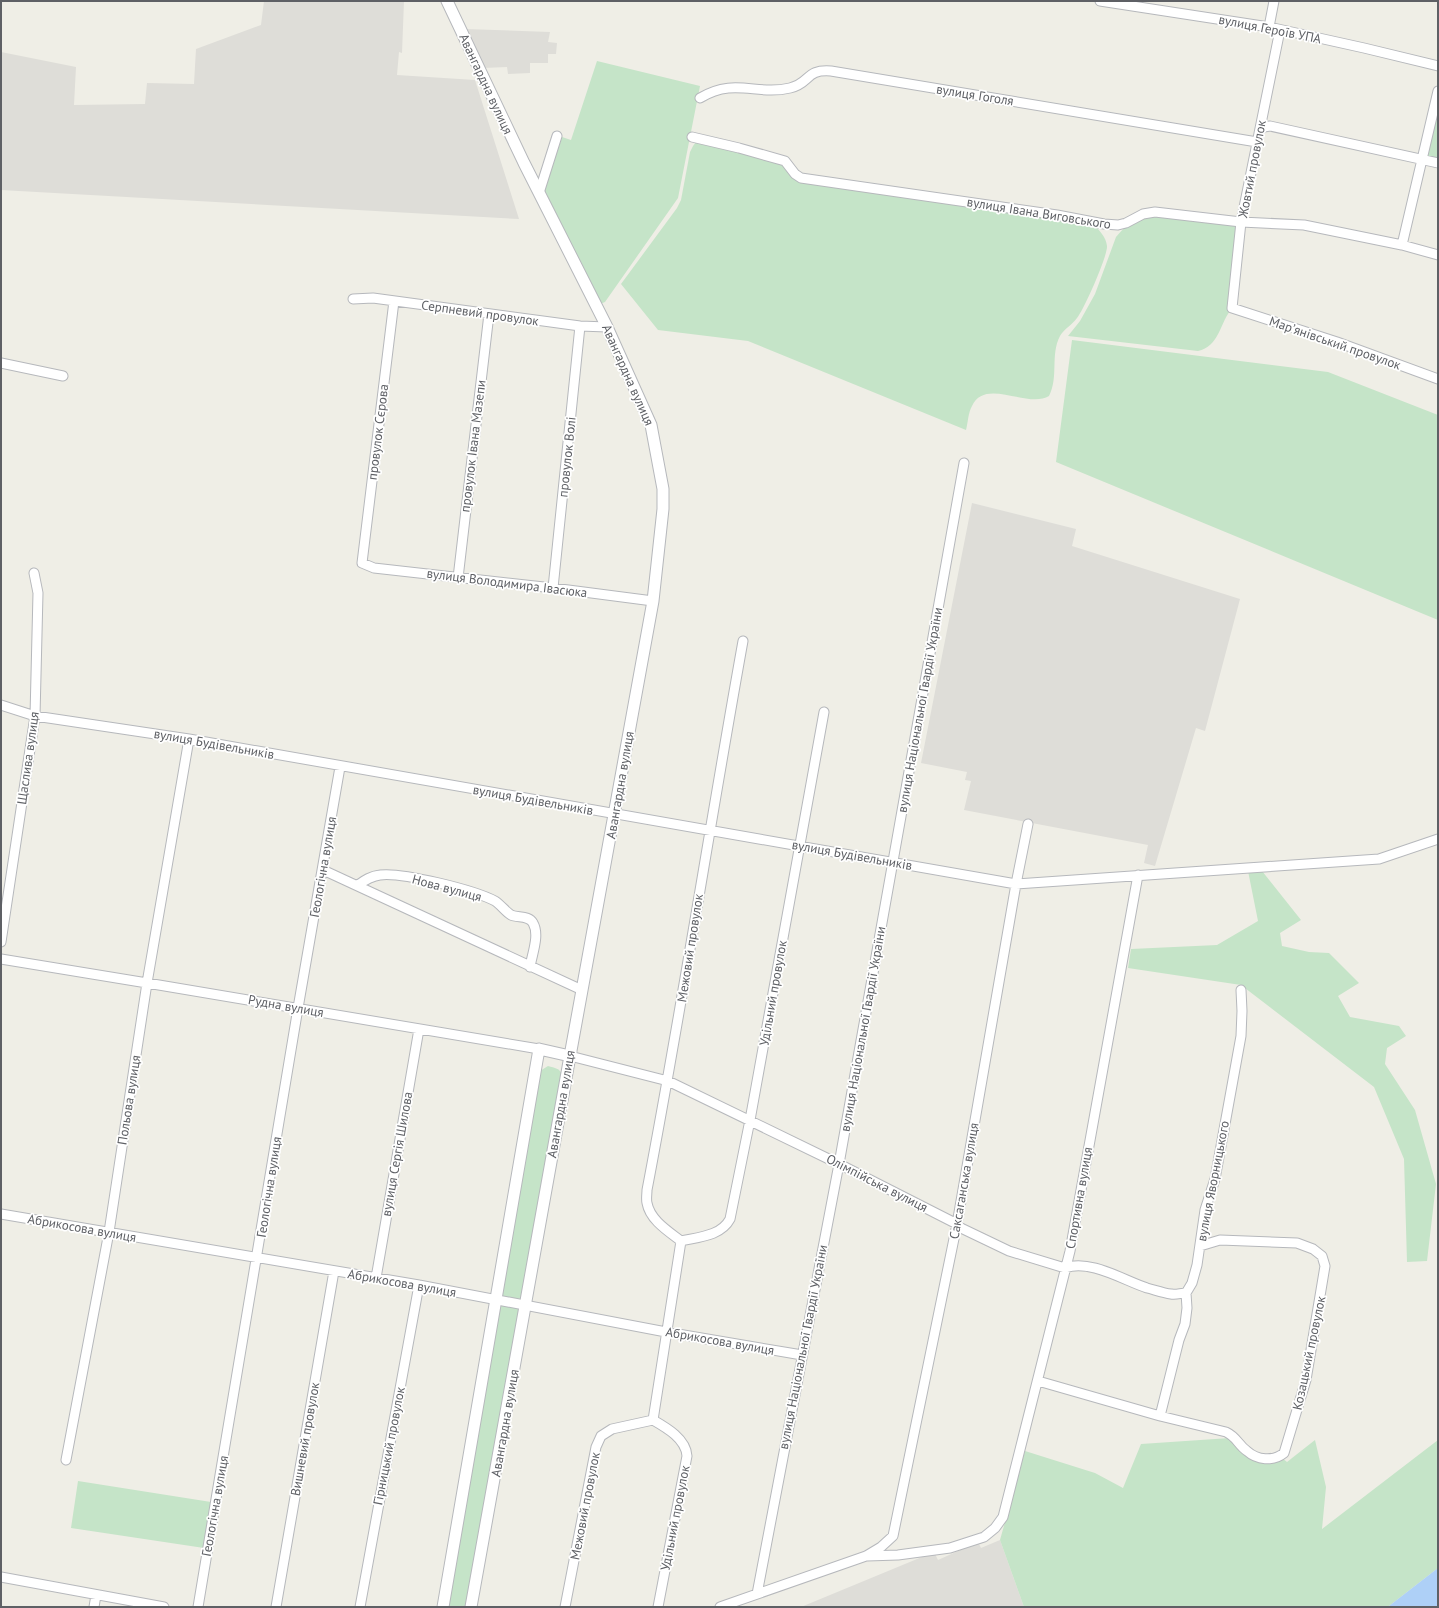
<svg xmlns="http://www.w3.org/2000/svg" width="1439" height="1608" font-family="'PT Sans',sans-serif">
<rect width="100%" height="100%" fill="#efeee6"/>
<path fill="#deddd8" d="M264,1h140l-2,52 -3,-1 -2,23 78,5 44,139 -518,-29v-138l75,15 -2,38 71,-1 2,-21 47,1 2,-35 65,-24z
M465,29l85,3 -2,10 9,1 -1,11h-8v9h-18v10l-22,1 -1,-7 -24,1z
M972,503l104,26 -4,17 168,53 -35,132 -9,-3 -41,138 -11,-3 4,-18 -184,-35 7,-29 -6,-1 2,-8 -46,-9z
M1000,1540l24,67h-223l133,-55 4,8 40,-18 3,6z"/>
<path fill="#c5e4c8" d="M597,61l103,25 -22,112 -73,104 -5,2 -56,-111 18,-56 9,3z
M1434,114l4,1v46l-14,-3z
M696,142l84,19 12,16 302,48c6,6 12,12 13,21 1,9 -23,64 -30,72 -5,7 -13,11 -17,18 -10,19 -1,41 -11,60 -21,13 -64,-19 -77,10 -4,7 -4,17 -6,24l-218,-89 -90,-11 -37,-46 56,-76 4,-8 9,-48 3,-6z
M1163,214l75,12 -8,85c-11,15 -11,35 -32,40l-130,-15 12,-15 15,-27 21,-57c16,-19 23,-18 47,-23z
M1072,340l256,32 110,43v205l-382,-158z
M1248,871h14l39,49 -21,13 2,13 27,6 20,1 30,30 -21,13 12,21 49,9 7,10 -19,12 -2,16 30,46 21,74 -9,77 -20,1 -3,-103 -30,-72 -133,-102 -113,-17 3,-19 86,-4 41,-24z
M548,1066c7,2 12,2 14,9l-40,223 -4,1 -15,-2 -2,-3 39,-223z
M504,1305l13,2 3,4 -53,296h-22l54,-300z
M1230,1438l14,13 38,7 5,4 28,-22 11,47 -4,42 116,-89v128l-49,38 -8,1h-357l-24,-67 25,-89 70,22 28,15 18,-44z
M78,1481l133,21 -7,46 -133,-20z"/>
<path fill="#aed0f7" d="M1438,1568v39h-57l8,-1z"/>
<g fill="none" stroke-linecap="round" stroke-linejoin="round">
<defs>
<path id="minor" d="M1100,1l169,26 95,21 74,18
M1269,27l5,-26
M1280,30l-39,192 -9,86 105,34 101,37
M700,98c35,-21 56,-2 90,-10 21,-5 15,-19 41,-17l426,71
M1260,130l4,-3 6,-1 168,37
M692,137l47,11 46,13 10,13 6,4 256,37 47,9 14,1 8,-2 17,-9 12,-2 86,10 63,3 98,20 36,10
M539,193l18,-57
M1402,245l36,-154
M353,299l20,-1 207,28 27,1
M394,301l-32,262 12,5 179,20 100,13
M1,363l62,13
M458,578l31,-264
M553,588l27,-262
M1,705l34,11 154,23 827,145 363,-25 59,-20
M323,870l259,120
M358,885c7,-5 13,-9 22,-10 22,-3 94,15 115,26 6,4 10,10 16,14 7,3 18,0 22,8 7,12 -1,31 -3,44
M1,942l34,-226 3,-123 -4,-20
M1,959l146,24 392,66
M570,1056l98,25 171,83 118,60 4,4 48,23 56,17c25,-9 58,12 82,20 8,2 16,5 24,6 5,1 10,-1 15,-1
M1,1214l418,71 247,47 136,23
M681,1241c-13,-10 -31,-21 -34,-38 -1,-4 0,-9 0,-13 35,-183 63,-366 96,-549
M681,1241c18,-4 40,-5 49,-22l20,-99 74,-408
M376,1278l43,-249
M1038,1381l122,35 66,16c11,5 12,13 21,19 10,9 26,11 37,2l22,-73 19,-114 -3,-10 -9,-7 -16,-6 -77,-3 -20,6
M1160,1416l19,-76 6,-16 2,-16 -1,-15 6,-10 5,-18 8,-55 10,-31 26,-143 1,-25 -1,-21
M653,1420c14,8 33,19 34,36l-29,151
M653,1420l28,-179
M66,1460l43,-228 38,-249 42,-244
M867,1556l31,-1 52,-7 34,-11 11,-9 8,-11 67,-266 68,-376
M1,1577l163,30
M757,1594l82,-430 125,-701
M94,1607l2,-12
M198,1607l100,-599 42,-241
M276,1607l58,-336
M360,1607l59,-322
M565,1607l31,-160 5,-11 11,-7 41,-9
M720,1607l146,-51 15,-9 12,-11 64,-312 59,-340 12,-60"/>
<path id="tertiary" d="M447,1l77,162 83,164 44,98 12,64v20l-10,92 -83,455 -99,551
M443,1607l96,-558 31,7"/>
</defs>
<use href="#minor" stroke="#b6b8bc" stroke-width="11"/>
<use href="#tertiary" stroke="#b6b8bc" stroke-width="13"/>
<use href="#minor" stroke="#fff" stroke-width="9"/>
<use href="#tertiary" stroke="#fff" stroke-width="11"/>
</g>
<g text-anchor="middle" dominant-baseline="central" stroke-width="3.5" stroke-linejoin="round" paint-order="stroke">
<g font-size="13" fill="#5e6065" stroke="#fff">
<text transform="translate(1270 29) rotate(11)">вулиця Героїв УПА</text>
<text transform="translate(486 84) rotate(65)">Авангардна вулиця</text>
<text transform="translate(975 95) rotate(9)">вулиця Гоголя</text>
<text transform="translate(1252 169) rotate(-79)">Жовтий провулок</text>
<text transform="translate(1039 213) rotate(9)">вулиця Івана Виговського</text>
<text transform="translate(480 313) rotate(8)">Серпневий провулок</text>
<text transform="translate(1335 343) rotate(19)">Марʼянівський провулок</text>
<text transform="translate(628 375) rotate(66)">Авангардна вулиця</text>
<text transform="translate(378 432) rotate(-83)">провулок Сєрова</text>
<text transform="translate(473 446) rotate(-83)">провулок Івана Мазепи</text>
<text transform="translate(567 457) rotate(-84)">провулок Волі</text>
<text transform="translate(507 583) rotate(7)">вулиця Володимира Івасюка</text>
<text transform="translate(920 710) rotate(-80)">вулиця Національної Гвардії України</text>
<text transform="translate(214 744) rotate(10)">вулиця Будівельників</text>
<text transform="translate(28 758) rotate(-82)">Щаслива вулиця</text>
<text transform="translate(620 785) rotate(-80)">Авангардна вулиця</text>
<text transform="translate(533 800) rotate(10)">вулиця Будівельників</text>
<text transform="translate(852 855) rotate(10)">вулиця Будівельників</text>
<text transform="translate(323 867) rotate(-80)">Геологічна вулиця</text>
<text transform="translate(447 888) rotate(15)">Нова вулиця</text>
<text transform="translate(690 948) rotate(-81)">Межовий провулок</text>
<text transform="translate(773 993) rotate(-80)">Удільний провулок</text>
<text transform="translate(286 1006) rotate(10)">Рудна вулиця</text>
<text transform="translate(863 1029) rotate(-80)">вулиця Національної Гвардії України</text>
<text transform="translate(129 1100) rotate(-81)">Польова вулиця</text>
<text transform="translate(561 1104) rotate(-80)">Авангардна вулиця</text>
<text transform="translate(397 1154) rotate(-80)">вулиця Сергія Шилова</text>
<text transform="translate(964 1181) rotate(-80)">Саксаганська вулиця</text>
<text transform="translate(1213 1181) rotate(-79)">вулиця Яворницького</text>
<text transform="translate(877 1183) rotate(27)">Олімпійська вулиця</text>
<text transform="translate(269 1187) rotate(-81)">Геологічна вулиця</text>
<text transform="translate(1079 1198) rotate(-80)">Спортивна вулиця</text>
<text transform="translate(82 1228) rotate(10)">Абрикосова вулиця</text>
<text transform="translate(402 1283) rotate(10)">Абрикосова вулиця</text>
<text transform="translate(720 1341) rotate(10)">Абрикосова вулиця</text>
<text transform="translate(803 1347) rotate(-79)">вулиця Національної Гвардії України</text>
<text transform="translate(1309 1353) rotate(-78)">Козацький провулок</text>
<text transform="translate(505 1423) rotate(-80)">Авангардна вулиця</text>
<text transform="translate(305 1439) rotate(-80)">Вишневий провулок</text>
<text transform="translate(389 1446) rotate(-79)">Гірницький провулок</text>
<text transform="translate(215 1506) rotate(-80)">Геологічна вулиця</text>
<text transform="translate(585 1506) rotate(-79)">Межовий провулок</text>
<text transform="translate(675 1518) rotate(-79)">Удільний провулок</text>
</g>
</g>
<rect width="1439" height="1608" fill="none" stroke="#5e6065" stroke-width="4"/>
</svg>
